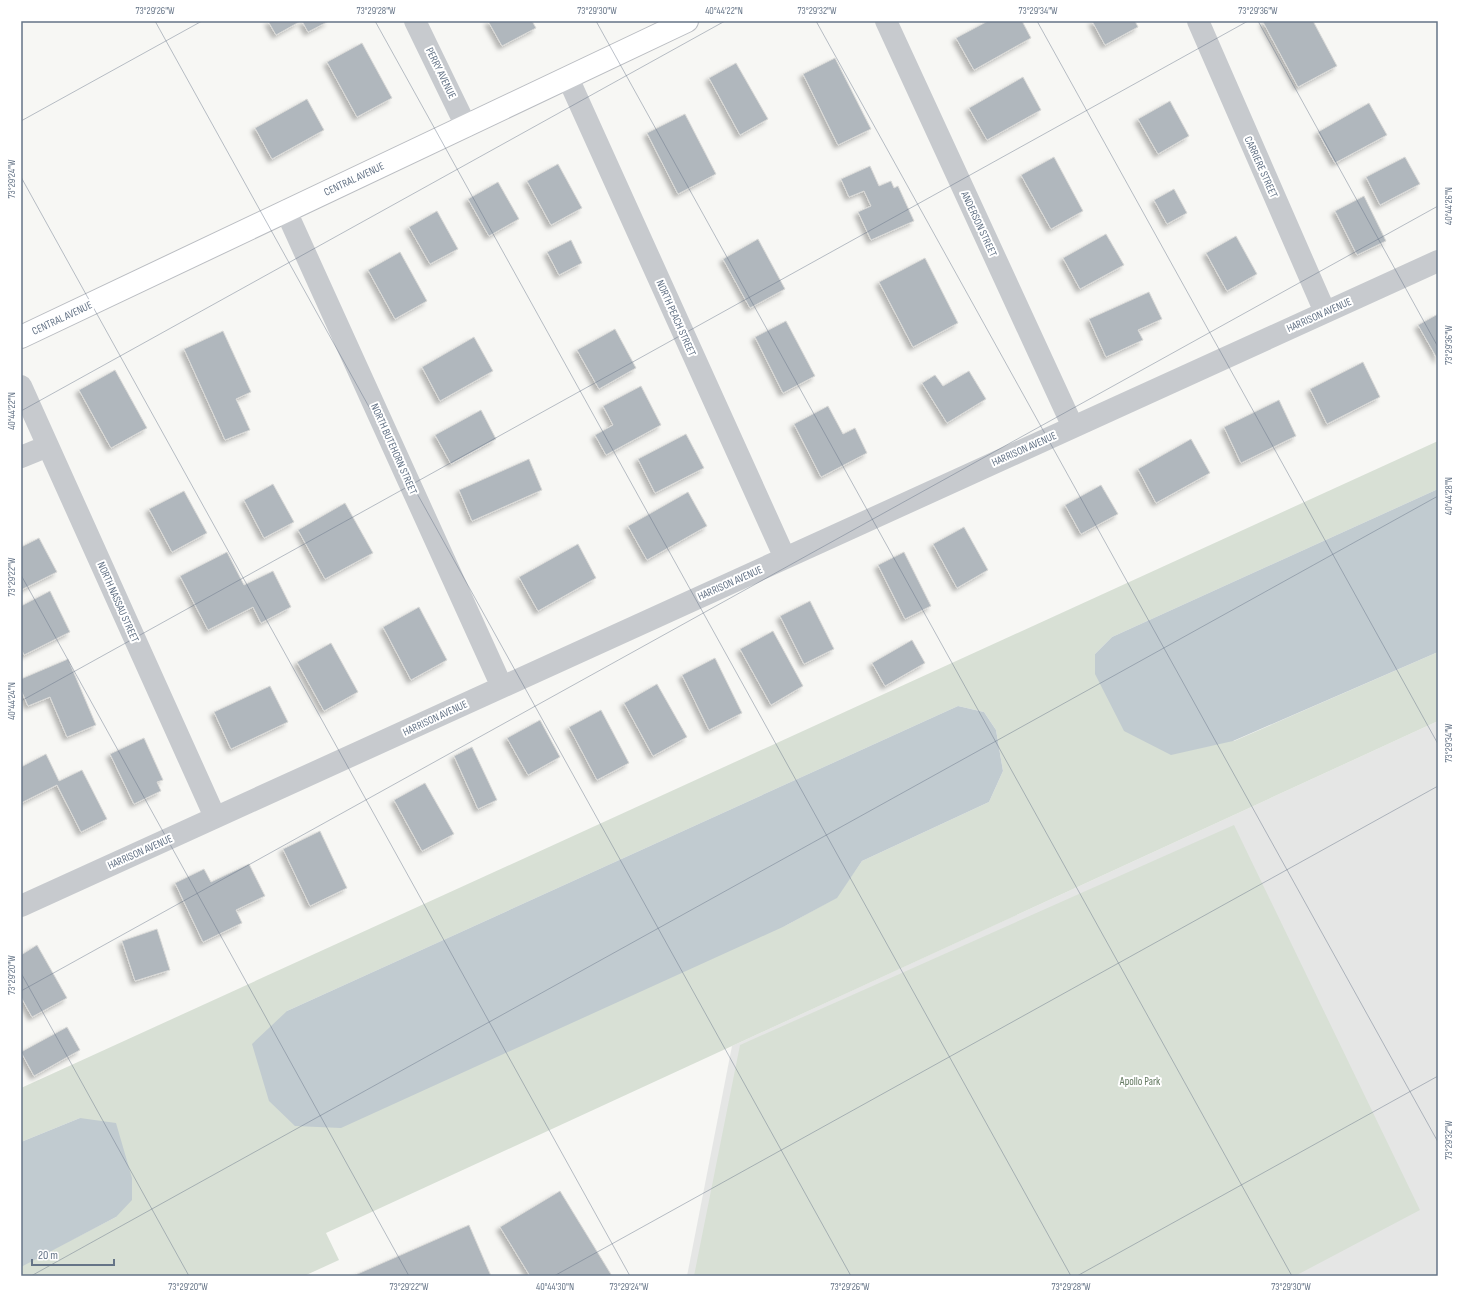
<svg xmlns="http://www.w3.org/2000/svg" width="1459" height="1297" font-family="'Sofia Sans Condensed',sans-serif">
<defs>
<filter id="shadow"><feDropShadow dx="-3.5" dy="3.5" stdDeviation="2" flood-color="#0004"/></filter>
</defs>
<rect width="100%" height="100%" fill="#f7f7f4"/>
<path fill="#e5e6e5" d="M1438,721v555h-751l45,-230z"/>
<path fill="#d8e0d5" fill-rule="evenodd" d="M1438,441v48l-326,148 -17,17 139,87 204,-89v69l-1112,512 13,27 -35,16h-283v-10l95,-49 -36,-99 -59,24v-54zM958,706l26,6 12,18 7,41 -14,31 -127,59 -26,37 -51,28 -498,85z
M1234,825l186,385 -125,66h-601l46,-231z"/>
<path fill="#c1cbd0" d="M1438,489v163l-205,89 -62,14 -47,-24 -29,-57v-20l17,-17z
M958,706l26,6 12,18 7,41 -14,31 -127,59 -25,37 -52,28 -444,202 -46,-2 -26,-25 -17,-57 35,-33z
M80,1118l36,5 16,55v22l-16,17 -95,50v-125z"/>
<path fill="#b0b7bd" stroke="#d9d9d7" filter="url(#shadow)" d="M268,21h33l-25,14z
M302,21h27l-21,11z
M488,21h44l4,7 -34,18z
M988,21h34l9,17 -57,32 -18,-32z
M1092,21h43l3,6 -33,18z
M1265,21h48l24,45 -39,21 -35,-65z
M362,43l30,55 -35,19 -30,-55z
M835,58l36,71 -33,16 -35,-71z
M736,63l32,56 -28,16 -31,-57z
M1023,77l18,33 -54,30 -18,-32z
M307,99l17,31 -52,29 -17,-31z
M1170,101l19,35 -31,18 -20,-35z
M1369,103l18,32 -52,28 -17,-31z
M685,114l31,60 -38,20 -31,-61z
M1054,157l29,54 -32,18 -30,-54z
M1405,157l15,27 -40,21 -14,-28z
M558,164l24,44 -31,17 -24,-44z
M870,166l9,20 12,-5 3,7 4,-2 16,35 -43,19 -13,-28 13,-6 -7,-15 -15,6 -8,-18z
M498,182l21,37 -30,17 -21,-37z
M1174,189l13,24 -20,11 -13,-24z
M1364,196l22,45 -29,14 -22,-44z
M437,211l21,38 -28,15 -21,-37z
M1106,234l18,31 -44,24 -17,-31z
M1236,236l21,38 -30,17 -21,-38z
M758,239l27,50 -35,19 -27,-49z
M571,240l11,23 -23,12 -12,-23z
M400,252l27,49 -32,18 -27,-49z
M925,258l33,65 -45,24 -34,-65z
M1149,292l13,27 -24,11 5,10 -37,17 -17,-38z
M1438,314v46l-20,-35z
M786,321l29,55 -32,17 -28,-56z
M615,329l21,39 -37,21 -22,-39z
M223,331l28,61 -15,7 14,31 -25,10 -41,-91z
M474,337l19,34 -53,30 -18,-34z
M1363,362l17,35 -53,27 -17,-35z
M115,370l32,58 -36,20 -32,-58z
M969,371l17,28 -39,24 -25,-40 13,-8 8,11z
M641,386l20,39 -55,30 -11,-20 18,-10 -10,-19z
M1279,400l17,36 -55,27 -17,-36z
M828,406l15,28 12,-6 12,25 -46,24 -27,-53z
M481,410l15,29 -45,25 -16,-29z
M686,434l18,34 -49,25 -17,-34z
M1191,439l19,34 -54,30 -18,-34z
M529,459l13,31 -70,31 -13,-31z
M273,484l21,38 -30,16 -20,-38z
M1101,485l17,29 -37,20 -16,-29z
M184,491l23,42 -35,19 -23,-43z
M688,492l19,34 -60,34 -19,-34z
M345,503l28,50 -48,26 -27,-49z
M964,527l24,43 -31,18 -24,-44z
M39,538l18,34 -36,18v-43z
M578,544l18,34 -58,33 -19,-34z
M227,552l17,33 29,-14 18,36 -30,16 -8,-16 -45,23 -28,-54z
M904,552l27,54 -26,13 -27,-54z
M50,591l20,41 -46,23 -3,-7v-42z
M810,601l24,48 -30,15 -24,-48z
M419,607l28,53 -36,20 -28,-53z
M773,631l30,55 -32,19 -31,-56z
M912,640l13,23 -40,23 -13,-23z
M331,643l27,49 -34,19 -27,-49z
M715,658l27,55 -33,17 -27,-55z
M68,659l28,66 -29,12 -17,-40 -22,9 -7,-16v-11z
M657,684l30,53 -34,19 -29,-53z
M270,686l18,36 -57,27 -17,-37z
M601,710l28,53 -32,17 -28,-53z
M540,720l20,37 -32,18 -21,-37z
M144,738l19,42 -6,2 4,9 -27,13 -24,-50z
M472,747l25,53 -19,9 -24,-53z
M46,754l13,27 23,-11 25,49 -26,13 -24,-47 -36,18v-36z
M425,783l29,51 -32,17 -28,-51z
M320,831l27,57 -37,18 -27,-57z
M249,864l16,32 -29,14 6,13 -39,19 -28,-59 29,-14 7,13z
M157,929l13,41 -35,11 -13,-40z
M37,945l30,53 -35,19 -11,-20v-42z
M67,1027l13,23 -46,26 -13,-24z
M560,1191l52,85h-82l-30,-49z
M469,1225l22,51h-138z"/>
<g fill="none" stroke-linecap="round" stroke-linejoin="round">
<defs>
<path id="major" d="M21,337l666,-316"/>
</defs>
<use href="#major" stroke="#babdc2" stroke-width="24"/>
<path stroke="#c7cace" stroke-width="22" d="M415,21l51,105
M886,21l187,406
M1198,21l127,291
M568,78l217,480
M286,211l216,476
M21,386l194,431
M21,457l27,-11
M21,906l1417,-645"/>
<use href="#major" stroke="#fff" stroke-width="22"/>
</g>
<path fill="none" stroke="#657487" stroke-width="1" stroke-opacity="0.45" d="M155,21l696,1255M375,21l696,1255M596,21l696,1255M816,21l622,1121M1037,21l401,723M1258,21l180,326M21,121l181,-100M21,177l609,1099M21,411l704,-390M21,575l388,701M21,701l1227,-680M21,973l168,303M21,991l1417,-785M31,1276l1407,-780M554,1276l884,-490M1077,1276l361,-200"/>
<g text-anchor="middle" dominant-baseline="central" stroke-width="4" stroke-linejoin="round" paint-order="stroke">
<g font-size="11" fill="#657487" stroke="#fff">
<text transform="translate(441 73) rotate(64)">PERRY AVENUE</text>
<text transform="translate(1261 167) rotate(66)">CARRIERE STREET</text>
<text transform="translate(354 179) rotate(-25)">CENTRAL AVENUE</text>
<text transform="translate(979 224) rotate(65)">ANDERSON STREET</text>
<text transform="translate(1319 315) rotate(-24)">HARRISON AVENUE</text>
<text transform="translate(62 318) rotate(-25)">CENTRAL AVENUE</text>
<text transform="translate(676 318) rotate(66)">NORTH PEACH STREET</text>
<text transform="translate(394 449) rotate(66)">NORTH BUTEHORN STREET</text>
<text transform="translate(1024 449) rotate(-24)">HARRISON AVENUE</text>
<text transform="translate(730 583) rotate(-24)">HARRISON AVENUE</text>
<text transform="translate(118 602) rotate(66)">NORTH NASSAU STREET</text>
<text transform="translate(435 718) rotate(-25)">HARRISON AVENUE</text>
<text transform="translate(140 852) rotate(-24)">HARRISON AVENUE</text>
</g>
<g font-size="11" fill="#637960" stroke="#fff">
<text x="1140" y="1081">Apollo Park</text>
</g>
</g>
<rect width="1459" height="1297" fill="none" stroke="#ffffff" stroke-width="44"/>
<path d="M32 1259v6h82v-6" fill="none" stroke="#657487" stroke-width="2"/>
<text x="38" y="1259" font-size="12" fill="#657487" stroke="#ffffff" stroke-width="3" paint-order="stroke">20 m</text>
<rect x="22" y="22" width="1415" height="1253" fill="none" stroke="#657487" stroke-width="1.5"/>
<g font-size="10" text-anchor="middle" fill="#657487">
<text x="155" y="14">73°29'26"W</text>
<text x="376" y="14">73°29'28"W</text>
<text x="597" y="14">73°29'30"W</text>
<text x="724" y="14">40°44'22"N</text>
<text x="817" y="14">73°29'32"W</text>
<text x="1038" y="14">73°29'34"W</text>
<text x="1258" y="14">73°29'36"W</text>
<text transform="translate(11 179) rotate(-90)" y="4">73°29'24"W</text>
<text transform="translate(1448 206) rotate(-90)" y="4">40°44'26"N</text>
<text transform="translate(1448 345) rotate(-90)" y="4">73°29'36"W</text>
<text transform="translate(11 411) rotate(-90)" y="4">40°44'22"N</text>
<text transform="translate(1448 496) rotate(-90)" y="4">40°44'28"N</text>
<text transform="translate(11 577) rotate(-90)" y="4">73°29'22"W</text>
<text transform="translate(11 701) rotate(-90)" y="4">40°44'24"N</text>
<text transform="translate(1448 743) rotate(-90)" y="4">73°29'34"W</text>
<text transform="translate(11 975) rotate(-90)" y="4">73°29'20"W</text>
<text transform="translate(1448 1140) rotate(-90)" y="4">73°29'32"W</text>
<text x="188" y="1290">73°29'20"W</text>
<text x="409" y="1290">73°29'22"W</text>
<text x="555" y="1290">40°44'30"N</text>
<text x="629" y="1290">73°29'24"W</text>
<text x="850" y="1290">73°29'26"W</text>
<text x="1071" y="1290">73°29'28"W</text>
<text x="1291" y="1290">73°29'30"W</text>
</g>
</svg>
